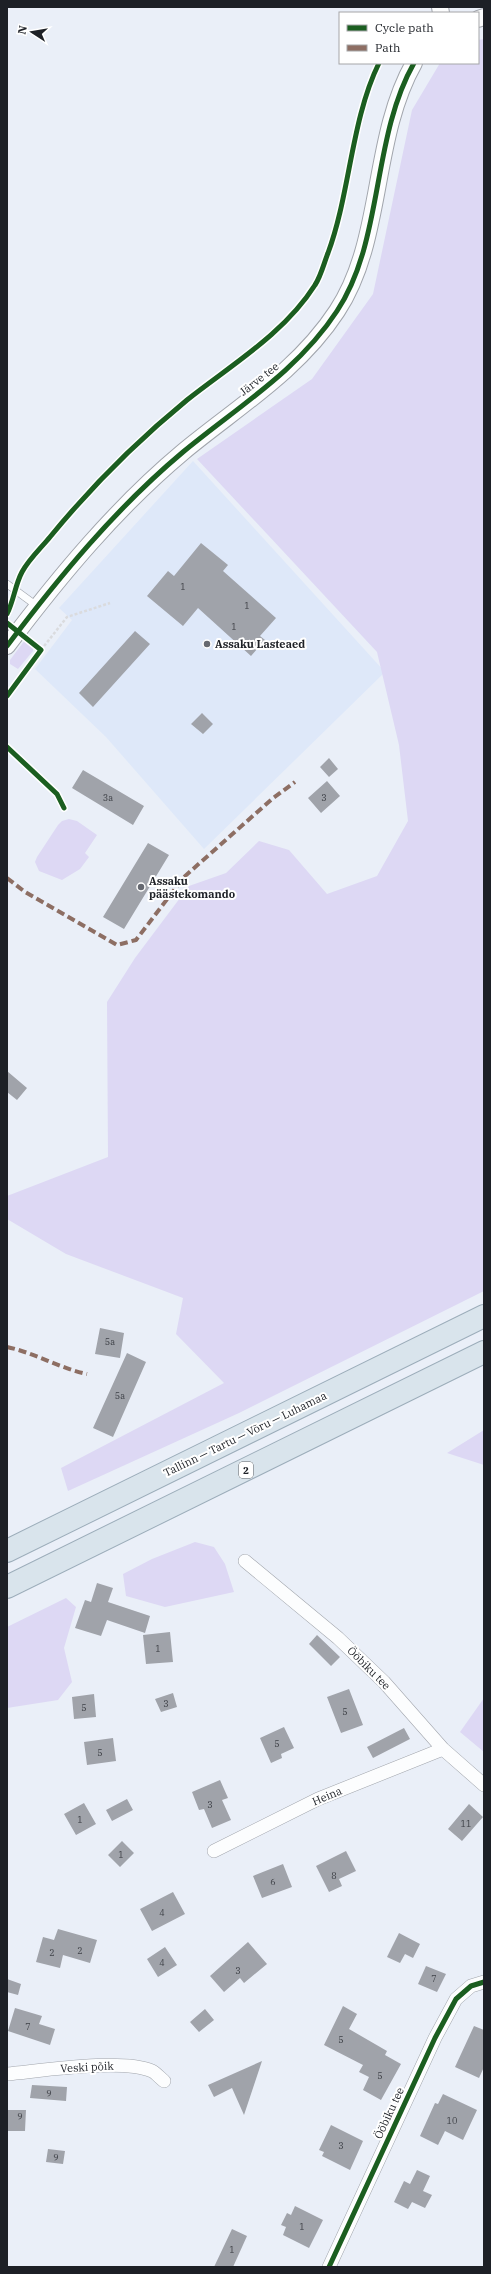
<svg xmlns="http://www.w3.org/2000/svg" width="491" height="2274" font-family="'IBM Plex Serif',serif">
<rect width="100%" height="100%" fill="#eaeff8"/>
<path fill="#dee8f9" d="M193,461l192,211 -181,177 -98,-112 -71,-68 37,-49 -13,-12z"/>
<path fill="#ddd8f4" d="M484,39v1252l-245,122 -171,78 -7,-23 163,-85 -48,-49 7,-36 -117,-44 -59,-35v-23l101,-39 -1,-155 28,-44 54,-72 37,-13 33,-32 30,9 38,44 50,-18 31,-55 -9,-76 -22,-93 -180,-193 115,-80 61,-85 39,-184 28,-47h38v-23z
M25,640l8,8v3l-15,18 -8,-5v-4z
M69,819l8,2 20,14 -12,18 4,4 -9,12 -18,11 -23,-9 -4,-9 2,-5 21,-32 4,-4z
M484,1430v35l-37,-12z
M195,1542l19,5 11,17 9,28 -69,15 -39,-11 -3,-22 29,-15z
M66,1598l10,9 -12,41 8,34 -14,18 -51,8v-81z
M484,1698v54l-24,-20z"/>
<path fill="#a0a3aa" d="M201,543l27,22 -5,6 53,47 -16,18 5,4 -14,16 -53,-48 -15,18 -36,-30 21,-25 6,5z
M135,631l15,13 -57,63 -14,-14z
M202,713l11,11 -10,10 -12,-10z
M329,758l9,11 -9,8 -9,-10z
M83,770l61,36 -11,19 -61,-37z
M327,781l13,15 -19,17 -13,-15z
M148,843l21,12 -45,74 -21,-12z
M7,1071l20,17 -10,12 -10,-8z
M100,1328l24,5 -4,25 -25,-4z
M127,1353l19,9 -33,75 -20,-9z
M97,1583l16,5 -5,14 42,14 -5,17 -38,-13 -6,16 -26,-8 10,-28 6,2z
M170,1632l3,30 -27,2 -3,-29z
M317,1635l23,22 -9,9 -22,-22z
M349,1689l14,36 -22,8 -14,-36z
M173,1693l4,14 -16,5 -6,-13z
M94,1694l2,23 -22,2 -2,-22z
M284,1727l10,21 -13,6 1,4 -11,5 -11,-25z
M404,1728l6,11 -37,19 -6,-11z
M113,1738l3,23 -29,4 -3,-23z
M220,1780l8,18 -6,2 9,20 -19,8 -8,-19 -5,1 -7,-18z
M127,1799l6,11 -21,11 -6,-11z
M84,1803l12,21 -20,11 -12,-21z
M469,1804l14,13 -21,24 -14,-12z
M122,1841l12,12 -14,14 -12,-12z
M346,1851l10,20 -17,8 3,7 -13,6 -13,-26z
M283,1864l9,23 -30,11 -9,-22z
M173,1892l12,22 -33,17 -12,-22z
M58,1929l39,11 -7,23 -27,-8 -3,13 -24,-6 7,-25 11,3z
M399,1933l21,11 -7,14 -8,-4 -5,9 -13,-6z
M248,1942l19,22 -23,19 -4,-5 -16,14 -14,-16z
M165,1947l12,18 -19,12 -11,-18z
M426,1966l20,8 -9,18 -19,-8z
M7,1979l14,5 -3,11 -11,-3z
M343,2006l14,8 -8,15 38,22 -2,4 16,9 -20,36 -18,-10 6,-13 -10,-5 4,-7 -39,-20z
M15,2008l27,8 -3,8 16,5 -5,16 -42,-14z
M205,2009l9,11 -15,12 -9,-10z
M474,2026l10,4v37l-5,11 -24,-11z
M262,2061l-18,54 -12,-27 -18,9 -6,-12z
M32,2085l35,2 -1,14 -36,-3z
M443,2094l34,16 -14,30 -18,-9 -7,14 -18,-9 15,-33 3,1z
M7,2110h19l-1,21h-18z
M331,2125l32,16 -13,29 -28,-14 2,-4 -5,-2z
M48,2149l17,2 -2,13 -17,-2z
M417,2170l13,6 -7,15 9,4 -7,13 -13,-6 -4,7 -14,-7 10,-21 6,3z
M295,2206l28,14 -14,28 -26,-13 3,-8 -5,-2 6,-12 4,2z
M232,2229l15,7 -14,31h-19z"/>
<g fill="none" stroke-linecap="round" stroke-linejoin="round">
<defs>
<path id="service" d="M7,584l30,22"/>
<path id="minor" d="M245,1561l93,77 46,44 59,67 41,36
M214,1851l104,-52 125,-50
M7,2074c34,-3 114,-16 145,-3 4,2 8,7 12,10
M329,2267l106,-229 21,-39 15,-13 13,-4"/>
<path id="tertiary" d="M440,7l1,6
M478,19l6,-2
M7,646c52,-69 109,-138 176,-194 53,-44 115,-81 154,-141 47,-71 34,-172 77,-248"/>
<path id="trunk" d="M7,1551l477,-235
M7,1587l477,-235"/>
</defs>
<use href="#service" stroke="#a1a5ac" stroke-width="8"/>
<use href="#minor" stroke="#a1a5ac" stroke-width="14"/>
<use href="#tertiary" stroke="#a1a5ac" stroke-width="18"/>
<use href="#trunk" stroke="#9cadba" stroke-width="24"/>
<path stroke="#dadbde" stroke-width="2.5" stroke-dasharray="3 2" stroke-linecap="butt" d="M41,650l26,-33 43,-14"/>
<use href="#service" stroke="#fcfdfe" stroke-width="7"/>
<use href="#minor" stroke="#fcfdfe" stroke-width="13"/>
<use href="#tertiary" stroke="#fcfdfe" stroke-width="16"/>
<use href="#trunk" stroke="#d9e4ec" stroke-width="22"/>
<path stroke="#8d6e63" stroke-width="4" stroke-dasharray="8 4" stroke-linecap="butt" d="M7,878l18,14 92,53 19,-5 48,-63 88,-78 23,-17
M7,1347c28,6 52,21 80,27"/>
<defs>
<path id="cycleway" d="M7,614c7,-14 8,-29 15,-42 7,-13 19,-24 28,-35 41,-50 87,-96 137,-137 44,-35 97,-66 128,-115 6,-9 9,-22 13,-32 22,-59 23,-133 51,-190
M7,623l34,27 -34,46
M7,646c52,-69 109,-138 176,-194 53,-44 115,-81 154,-141 47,-71 34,-172 77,-248
M7,747l50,47 7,14
M329,2267l106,-229 21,-39 15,-13 13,-4"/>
</defs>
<use href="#cycleway" stroke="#fff" stroke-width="8"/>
<use href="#cycleway" stroke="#1b5e20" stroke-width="5"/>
</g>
<g fill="#656870" stroke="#fff" stroke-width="1.5">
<circle cx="207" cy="644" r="4"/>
<circle cx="141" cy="887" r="4"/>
</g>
<g text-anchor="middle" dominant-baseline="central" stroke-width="4" stroke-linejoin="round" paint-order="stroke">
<g font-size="9" fill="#3e4147">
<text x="183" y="586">1</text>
<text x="247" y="605">1</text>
<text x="234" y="626">1</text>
<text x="108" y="797">3a</text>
<text x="324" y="797">3</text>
<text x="110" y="1341">5a</text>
<text x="120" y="1395">5a</text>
<text x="158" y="1648">1</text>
<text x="166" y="1703">3</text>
<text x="84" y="1707">5</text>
<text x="345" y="1711">5</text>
<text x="277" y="1743">5</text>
<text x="100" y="1752">5</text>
<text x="210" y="1804">3</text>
<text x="80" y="1819">1</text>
<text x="466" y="1823">11</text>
<text x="121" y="1854">1</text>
<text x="334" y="1875">8</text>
<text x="273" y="1881">6</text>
<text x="162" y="1912">4</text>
<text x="80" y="1950">2</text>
<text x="52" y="1952">2</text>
<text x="162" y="1962">4</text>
<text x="238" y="1970">3</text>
<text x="434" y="1978">7</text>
<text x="28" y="2026">7</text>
<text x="341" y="2039">5</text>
<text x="380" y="2075">5</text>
<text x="49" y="2093">9</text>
<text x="20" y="2116">9</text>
<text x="452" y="2120">10</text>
<text x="341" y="2145">3</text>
<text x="56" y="2157">9</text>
<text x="302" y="2226">1</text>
<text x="232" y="2249">1</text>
</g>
<rect fill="#fff" stroke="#616367" stroke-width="1" x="239" y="1462" width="14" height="16" rx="3"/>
<g font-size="10" font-weight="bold" fill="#1d2026">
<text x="246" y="1470">2</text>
</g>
<g font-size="11" fill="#1d2026" stroke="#fff">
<text transform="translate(259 379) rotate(-38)">Järve tee</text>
<text transform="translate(245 1434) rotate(-26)">Tallinn — Tartu — Võru — Luhamaa</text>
<text transform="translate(369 1668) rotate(45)">Ööbiku tee</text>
<text transform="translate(327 1796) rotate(-23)">Heina</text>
<text transform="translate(87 2067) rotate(-3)">Veski põik</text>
<text transform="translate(389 2113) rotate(-65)">Ööbiku tee</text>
</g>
<g font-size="11" font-weight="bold" fill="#1d2026" stroke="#fff" text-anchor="start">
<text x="215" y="644">Assaku Lasteaed</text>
<text x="149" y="881">Assaku<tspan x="149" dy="13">päästekomando</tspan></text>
</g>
</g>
<rect width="491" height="2274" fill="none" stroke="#1d2026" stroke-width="16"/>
<rect x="339" y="12" width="140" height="52" fill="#ffffff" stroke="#a5a6a8"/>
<rect x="347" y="25" width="20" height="6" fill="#1b5e20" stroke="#a5a6a8"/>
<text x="375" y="32" font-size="12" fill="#1d2026">Cycle path</text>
<rect x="347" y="45" width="20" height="6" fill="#8d6e63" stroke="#a5a6a8"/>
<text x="375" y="52" font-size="12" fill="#1d2026">Path</text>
<g transform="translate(32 32) rotate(282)" stroke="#ffffff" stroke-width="3" paint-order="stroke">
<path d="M0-3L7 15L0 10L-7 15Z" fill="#1d2026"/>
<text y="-6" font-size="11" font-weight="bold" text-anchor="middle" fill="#1d2026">N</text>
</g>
</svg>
